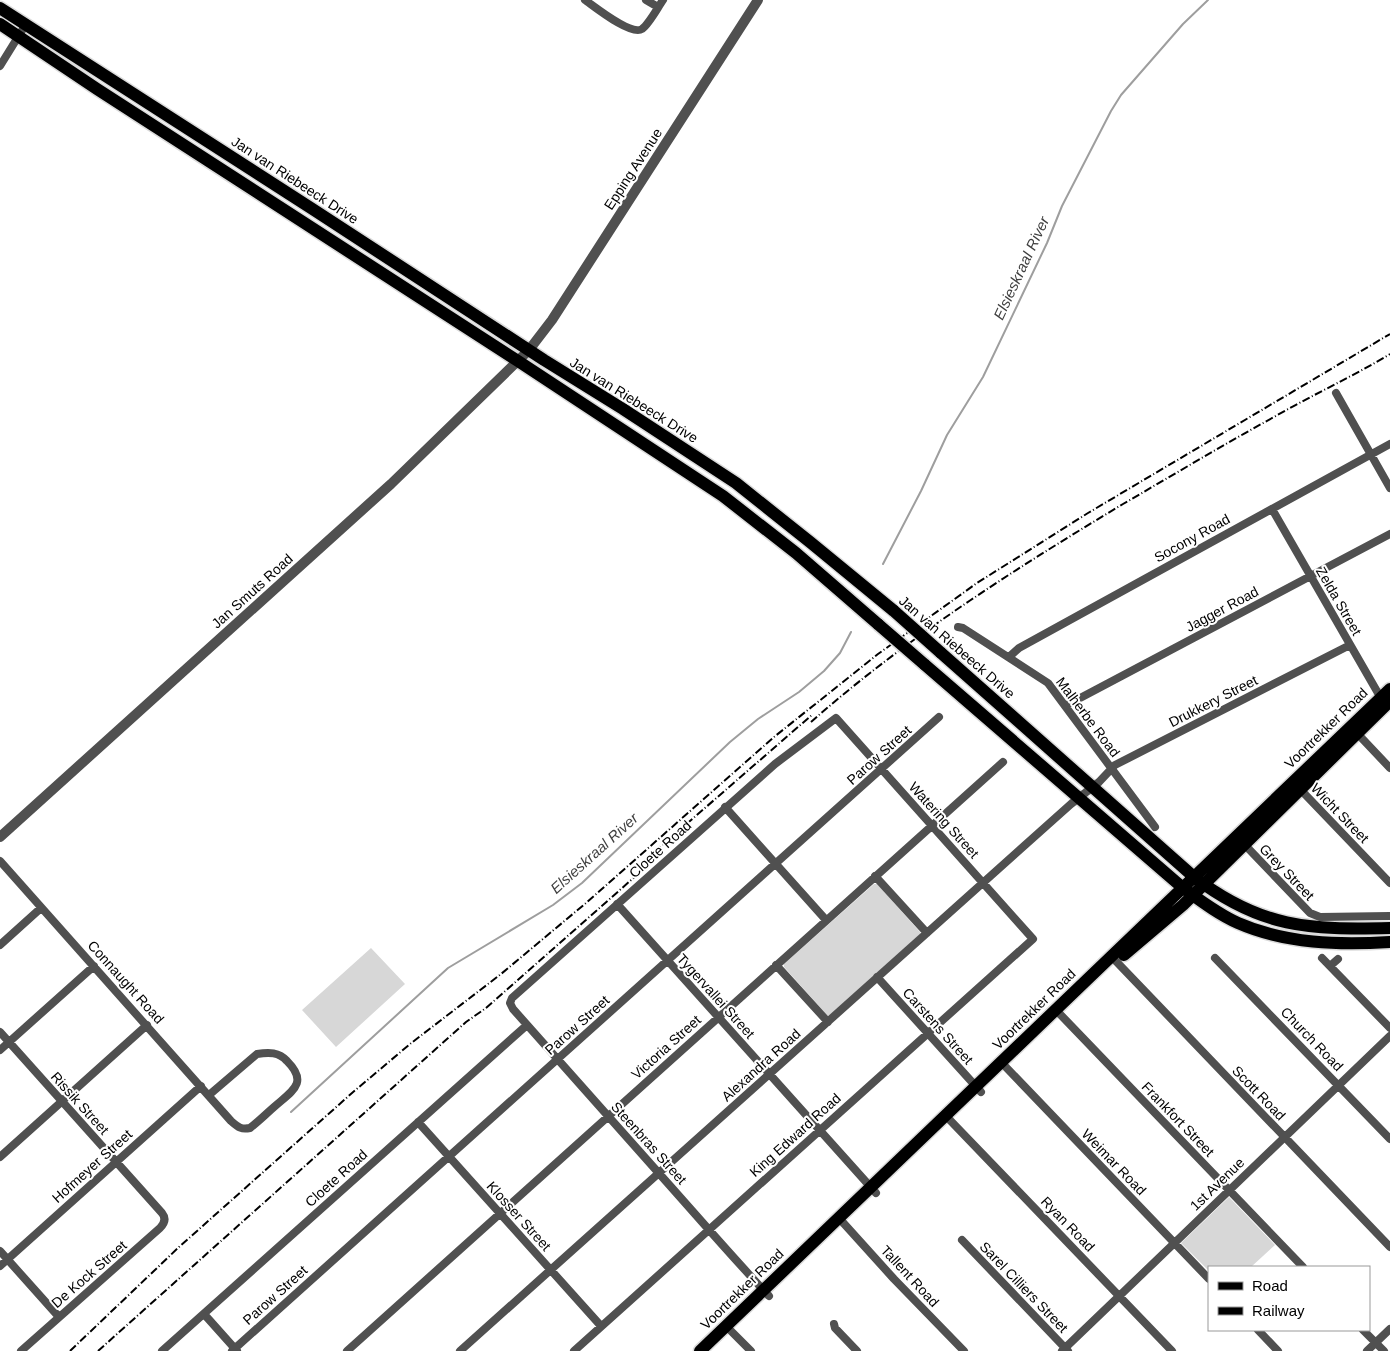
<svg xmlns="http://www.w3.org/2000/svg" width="1390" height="1351" font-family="Arial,sans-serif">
<rect width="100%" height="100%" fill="#fff"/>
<path fill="#d7d7d7" d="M874,884h3l43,48v2l-90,81 -2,1 -44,-49v-3z
M371,948l34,36 -69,63 -34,-37z
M1229,1197l46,48 -24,22h-42v4l-28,-28z"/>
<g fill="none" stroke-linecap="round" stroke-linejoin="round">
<path stroke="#9e9e9e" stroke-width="2" d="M883,564l38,-73 26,-56 36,-58 64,-134 15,-37 49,-95 10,-16 62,-71 25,-24
M291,1112l157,-144 105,-63 29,-22 148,-141 28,-23 41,-27 25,-21 16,-18 11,-21"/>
<defs>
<path id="primary" d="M0,8l314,202 230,150 79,49 113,74 74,59 84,69
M0,24l97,65 421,272 205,135 73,57 83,72
M940,652l254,225c67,51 115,53 196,51
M924,664l259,224c18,13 35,26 55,35 48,21 101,22 152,19
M1124,955l59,-50 207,-204
M700,1351l690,-662"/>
</defs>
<use href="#primary" stroke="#dbdbdb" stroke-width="15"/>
<path stroke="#505050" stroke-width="8" d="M585,0c10,7 46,36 57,29 7,-5 16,-22 21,-29
M646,0l12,7
M0,66l26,-42
M1336,393l54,95
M1272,509l110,191
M958,627l5,1 85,55 107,144
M1009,657l10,-9 371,-204
M1065,706l325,-172
M1355,731l35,37
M1298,787l92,96
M725,807l101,113
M1244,844l66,69 10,4 70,-1
M0,861l231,260c7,6 10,9 19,7 9,-7 16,-14 24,-21 18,-16 35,-24 13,-46 -8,-9 -18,-9 -30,-7l-48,41
M875,876l52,57
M617,904l259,289
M0,945l41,-37
M1111,956l279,291
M1215,958l175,181
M1322,958l68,70
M776,965l52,57
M1330,966l8,-7
M877,977l104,115
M1056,1010l247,257
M0,1032l162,181c4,5 3,10 -2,15l-139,123
M0,1050l94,-84
M1001,1062l208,217
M945,1115l227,236
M418,1122l183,204
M0,1157l147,-132
M838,1217l56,62 70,72
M962,1240l106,111
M0,1251l59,66
M0,1266l201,-180
M204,1314l33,37
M834,1324l1,4 22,23
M726,1326l25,25
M1258,1330l20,21
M1363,1330l21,21
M162,1351l365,-326
M232,1351l707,-634
M347,1351l656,-589
M460,1351l611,-547 28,-22 16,-17 235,-120
M574,1351l459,-412 -197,-221 -61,46 -263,234 -2,5 3,6c53,59 106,119 159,179 32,36 64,73 97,108
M1062,1351l328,-315
M1367,1351l23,-22"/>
<path stroke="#505050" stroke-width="10" d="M0,837l391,-353 138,-134 23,-30 206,-320"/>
<use href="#primary" stroke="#000" stroke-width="12"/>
<path stroke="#000" stroke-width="2" stroke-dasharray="8 2.5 1 2.5" stroke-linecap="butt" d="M811,722c95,-84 204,-153 312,-218 50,-29 100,-59 151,-87 38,-22 78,-40 116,-63
M644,861l169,-147
M70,1351l109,-104 173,-154 58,-49 91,-70 85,-71 188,-166 104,-83 99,-71 111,-70 302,-179
M98,1351l368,-329 20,-14 169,-149"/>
<defs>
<path id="primary-bridge" d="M894,611l46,41
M879,625l45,39"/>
</defs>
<use href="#primary-bridge" stroke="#dbdbdb" stroke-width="15" stroke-linecap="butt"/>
<use href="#primary-bridge" stroke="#000" stroke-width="12"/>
</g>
<g text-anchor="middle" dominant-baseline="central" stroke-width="4" stroke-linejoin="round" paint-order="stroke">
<g font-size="14" fill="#000" stroke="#fff">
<text transform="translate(633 169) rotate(-57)">Epping Avenue</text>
<text transform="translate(295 180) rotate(33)">Jan van Riebeeck Drive</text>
<text transform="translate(634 400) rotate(32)">Jan van Riebeeck Drive</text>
<text transform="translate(1192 538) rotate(-29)">Socony Road</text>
<text transform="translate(252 591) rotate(-42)">Jan Smuts Road</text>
<text transform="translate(1339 601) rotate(60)">Zelda Street</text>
<text transform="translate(1222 609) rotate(-28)">Jagger Road</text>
<text transform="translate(957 647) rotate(41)">Jan van Riebeeck Drive</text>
<text transform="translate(1213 701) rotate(-27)">Drukkery Street</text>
<text transform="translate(1088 717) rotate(53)">Malherbe Road</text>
<text transform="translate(1326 728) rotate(-44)">Voortrekker Road</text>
<text transform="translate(879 755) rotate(-42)">Parow Street</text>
<text transform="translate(1340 813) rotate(46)">Wicht Street</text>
<text transform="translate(944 820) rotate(48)">Watering Street</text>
<text transform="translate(660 849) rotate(-42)">Cloete Road</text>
<text transform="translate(1287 872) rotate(46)">Grey Street</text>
<text transform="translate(126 982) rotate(48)">Connaught Road</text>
<text transform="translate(716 996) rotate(48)">Tygervallei Street</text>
<text transform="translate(1034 1009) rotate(-44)">Voortrekker Road</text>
<text transform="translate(577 1025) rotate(-42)">Parow Street</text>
<text transform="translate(938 1026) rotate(48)">Carstens Street</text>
<text transform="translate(1312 1039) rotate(46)">Church Road</text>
<text transform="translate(666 1047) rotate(-42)">Victoria Street</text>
<text transform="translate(761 1065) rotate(-42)">Alexandra Road</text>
<text transform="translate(1259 1093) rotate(46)">Scott Road</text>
<text transform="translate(80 1103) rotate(48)">Rissik Street</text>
<text transform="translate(1178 1119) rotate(46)">Frankfort Street</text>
<text transform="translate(795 1135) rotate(-42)">King Edward Road</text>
<text transform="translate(649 1143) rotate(48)">Steenbras Street</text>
<text transform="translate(1114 1162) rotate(46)">Weimar Road</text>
<text transform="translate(92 1166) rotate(-42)">Hofmeyer Street</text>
<text transform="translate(336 1178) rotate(-42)">Cloete Road</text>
<text transform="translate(1217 1184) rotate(-44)">1st Avenue</text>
<text transform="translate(519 1216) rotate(48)">Klosser Street</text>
<text transform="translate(1068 1224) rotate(46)">Ryan Road</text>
<text transform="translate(89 1274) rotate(-41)">De Kock Street</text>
<text transform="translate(910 1276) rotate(47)">Tallent Road</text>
<text transform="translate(1024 1287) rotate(46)">Sarel Cilliers Street</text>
<text transform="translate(742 1289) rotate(-44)">Voortrekker Road</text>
<text transform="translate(275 1295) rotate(-42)">Parow Street</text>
</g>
<g font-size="15" font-style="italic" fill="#3f3f3f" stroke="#fff">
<text transform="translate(1021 268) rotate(-65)">Elsieskraal River</text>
<text transform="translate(594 853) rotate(-42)">Elsieskraal River</text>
</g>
</g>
<rect x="1208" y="1266" width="162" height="65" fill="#ffffff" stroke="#999999"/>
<rect x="1218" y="1282" width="25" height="8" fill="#000000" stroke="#999999"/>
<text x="1252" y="1291" font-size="15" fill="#000000">Road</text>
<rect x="1218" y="1307" width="25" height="8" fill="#000000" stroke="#999999"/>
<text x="1252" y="1316" font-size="15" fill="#000000">Railway</text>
</svg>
